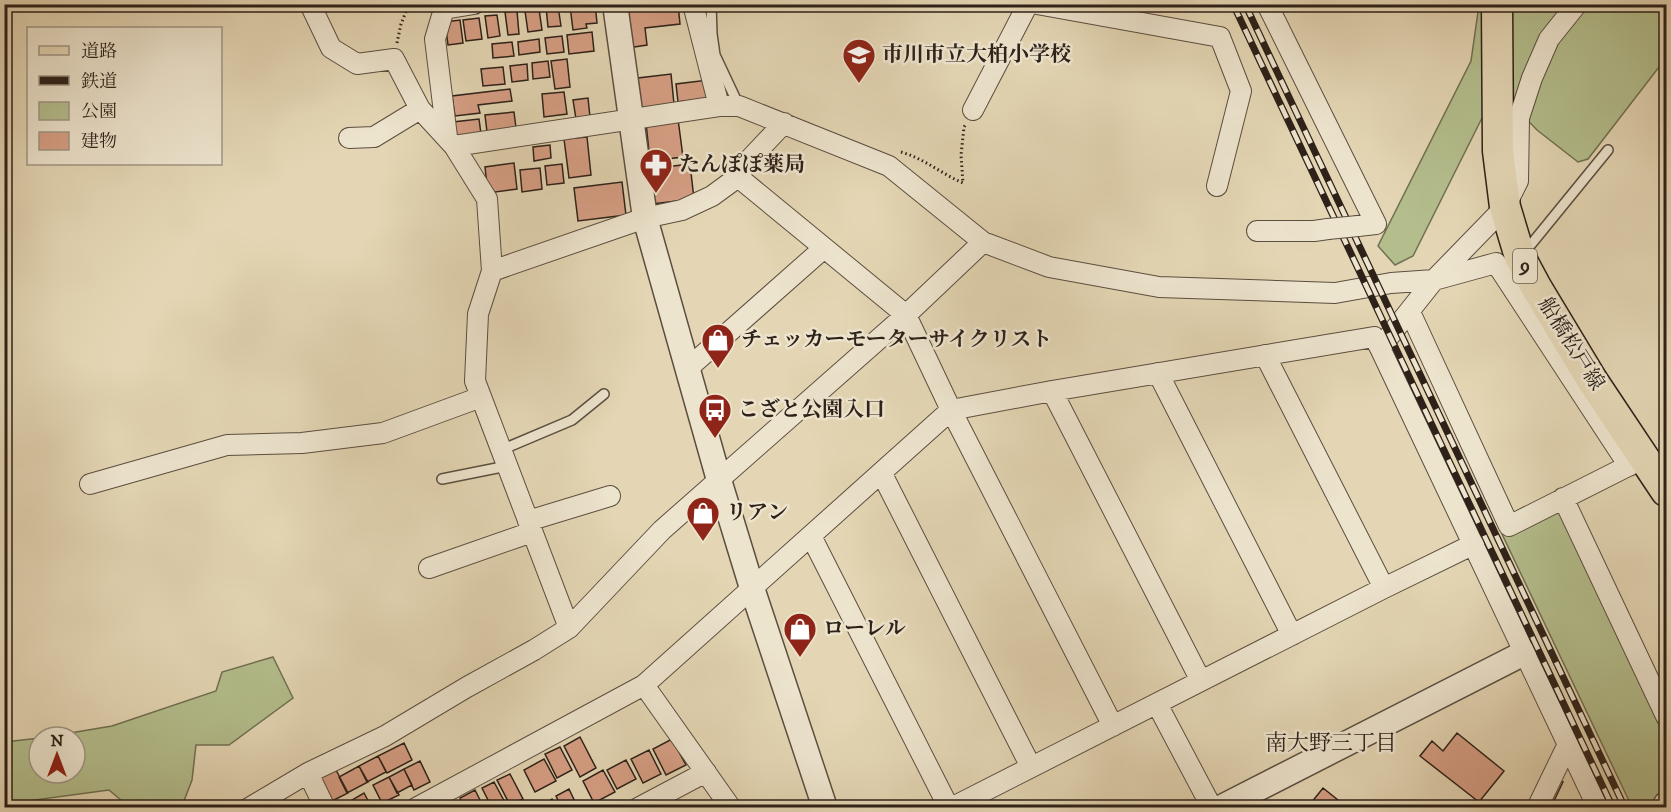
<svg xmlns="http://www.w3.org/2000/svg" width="1671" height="812" font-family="'IM FELL DW Pica','Noto Serif JP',serif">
<rect width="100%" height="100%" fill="#e4d6b4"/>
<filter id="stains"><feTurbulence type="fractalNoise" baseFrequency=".00333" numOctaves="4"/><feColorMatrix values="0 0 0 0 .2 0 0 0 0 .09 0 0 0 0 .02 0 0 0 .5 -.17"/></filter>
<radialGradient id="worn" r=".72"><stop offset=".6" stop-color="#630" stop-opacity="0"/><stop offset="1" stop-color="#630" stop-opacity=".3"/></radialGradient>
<path fill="#b4be8d" stroke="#707053" stroke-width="1.5" d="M1479,5h187v53l-78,101 -10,3 -41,-32 -28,-29 -23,9 -73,146 -18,9 -17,-19 93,-185z
M1562,502l104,221v71l-6,13h-28l-130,-273z
M273,657l20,41 -64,47h-33l-4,35 -10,26h-54l-19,-16 -104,14v-62l34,-4v35h36v-36h-29l66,-11 104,-35 6,-19z"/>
<path fill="#d79f85" stroke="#2d2119" stroke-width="1.5" d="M575,4h20l2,19 -11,1 1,4 -14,2 -3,-24z
M643,4h35l2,20 -35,4 2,17 -19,3 -5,-41z
M558,6l3,20 -13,1 -2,-20z
M539,9l3,21 -14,2 -3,-21z
M517,11l2,23 -11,1 -3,-23z
M497,15l3,21 -12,2 -3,-22z
M479,18l3,21 -16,2 -3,-21z
M460,20l3,23 -15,2 -3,-23z
M592,32l2,19 -25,3 -2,-19z
M562,36l2,16 -17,2 -2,-16z
M539,39l1,13 -21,3 -1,-13z
M512,42l2,14 -21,2 -1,-14z
M567,59l3,28 -15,2 -4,-28z
M548,61l2,16 -17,2 -1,-16z
M527,64l1,16 -16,2 -2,-16z
M503,67l2,17 -22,2 -2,-17z
M671,74l3,30 -33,4 -3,-30z
M708,80l2,18 -32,4 -2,-18z
M510,89l2,12 -34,4 2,8 -25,3 -3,-20z
M564,92l3,22 -23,3 -2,-23z
M588,98l2,19 -14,2 -3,-19z
M514,112l2,16 -29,4 -2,-17z
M479,119l2,15 -26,3 -2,-15z
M678,119l5,38 -33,4 -4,-38z
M587,137l4,38 -22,3 -5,-39z
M550,145l1,13 -17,3 -1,-14z
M514,163l3,26 -29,4 -3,-26z
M562,164l2,19 -17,2 -2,-19z
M690,164l4,35 -42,5 -4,-35z
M540,168l2,21 -20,3 -2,-22z
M622,182l4,33 -48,6 -4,-33z
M1457,733l47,38 -25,31 -59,-46 12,-15 11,10z
M580,737l16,31 -16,9 -16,-31z
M672,739l14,26 -20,10 -13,-26z
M404,743l8,17 -25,13 -9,-17z
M560,747l12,23 -15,8 -12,-24z
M649,750l12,24 -18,9 -12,-24z
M378,756l8,16 -19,10 -8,-16z
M544,759l12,22 -21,11 -11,-22z
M626,760l10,19 -19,10 -10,-19z
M420,761l10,21 -16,8 -10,-21z
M359,766l9,16 -21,11 -8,-16z
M404,769l8,16 -15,8 -8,-16z
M336,770l12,23 -18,9 -12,-23z
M603,770l12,22 -21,11 -11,-22z
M510,774l13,25 -13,6 -13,-25z
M389,777l10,18 -17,8 -9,-18z
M1556,779l7,3 -10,21 10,5h-20z
M494,782l14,26h-16l-10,-20z
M1323,788l25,20h-41z
M569,789l9,19h-16l-6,-12z
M475,790l9,18h-19l-5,-10z
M364,793l8,15h-16l-4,-8z
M552,799l4,9h-19z
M352,800l4,8h-19z"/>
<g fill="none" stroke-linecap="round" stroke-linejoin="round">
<defs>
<path id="service" d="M711,4l1,30 3,21 24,51
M1524,253l84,-103
M501,450l71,-30 32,-26
M442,479l65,-13"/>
<path id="minor" d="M310,4l21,44 26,16 37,-5 26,50 34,37 33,53 5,72
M447,4l-3,5 -9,30 12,98
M693,4l26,102
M1037,4l183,33 21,54 -24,95
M1267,4l109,220 -18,2
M444,9l30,-5
M973,110l55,-106
M784,123l-36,38 -10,16 -26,19 -30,14 -37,8 -153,53 -14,43 -3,67 94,247 93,-98 244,-215 77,-73
M349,138l25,-1 46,-28
M454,146l265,-40h20l150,60 94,76 66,25 110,20 176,6 56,-10 43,-3 62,-17 133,203
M738,177l168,138 45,95 162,316
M1257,231h57l14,-2
M1410,312l99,214 131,-66
M1380,348l218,460
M1265,355l119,233
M687,369l137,-121
M1158,373l134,262
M1052,391l149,290
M882,474l149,293
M90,484l137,-39 75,-2 81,-10 98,-36
M1563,498l103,218
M528,521l82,-25
M811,536l138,272
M429,568l103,-36
M644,685l87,123
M1157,704l55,104
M308,773l17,35
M249,808l59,-35 77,-37 82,-49 67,-37 35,-22
M416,808l228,-123 307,-275 101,-19 322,-54 6,11 54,-68 71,-73 13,-26 1,-63 13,-40 17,-39 28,-35
M638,808l68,-36
M951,808l433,-220 90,-44
M1537,808l31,-64"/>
<path id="tertiary" d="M615,4l30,214 74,262 33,108 73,220
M1220,808l304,-155
M1665,808l1,-4"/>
<path id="primary" d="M1497,4l1,147 7,56 15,50 16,30 56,93 74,111"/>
</defs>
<use href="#service" stroke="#5b4e40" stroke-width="12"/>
<use href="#minor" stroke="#5b4e40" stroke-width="22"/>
<use href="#tertiary" stroke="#5b4e40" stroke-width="27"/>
<use href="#primary" stroke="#2d2119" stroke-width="33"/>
<path stroke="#2d2119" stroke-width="3" stroke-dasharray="1.5 3" stroke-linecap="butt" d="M397,43l4,-19 8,-20
M901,152c22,6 41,22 62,31l-2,-28 3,-28 2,-3"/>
<use href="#service" stroke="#ede4ce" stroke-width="9"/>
<use href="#minor" stroke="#ede4ce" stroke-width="20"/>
<use href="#tertiary" stroke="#ede4ce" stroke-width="24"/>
<use href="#primary" stroke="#e4d6b4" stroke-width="30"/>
<defs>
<path id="rail" d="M1233,4l380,804
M1245,4l380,804"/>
</defs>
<use href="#rail" stroke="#2d2119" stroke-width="7"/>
<use href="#rail" stroke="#ede4ce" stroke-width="4.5" stroke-dasharray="14" stroke-linecap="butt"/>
<defs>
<path id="minor-bridge" d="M1328,229l30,-3"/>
</defs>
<use href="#minor-bridge" stroke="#5b4e40" stroke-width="22" stroke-linecap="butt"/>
<use href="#minor-bridge" stroke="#ede4ce" stroke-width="20"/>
</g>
<defs>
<symbol id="school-pin" viewBox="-11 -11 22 30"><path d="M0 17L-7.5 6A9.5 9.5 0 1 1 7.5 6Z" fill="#8f2418" stroke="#ede4ce"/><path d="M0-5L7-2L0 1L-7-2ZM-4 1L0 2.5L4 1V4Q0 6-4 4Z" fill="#fff"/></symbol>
<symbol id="pharmacy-pin" viewBox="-11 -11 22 30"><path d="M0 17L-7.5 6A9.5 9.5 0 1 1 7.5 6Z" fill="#8f2418" stroke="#ede4ce"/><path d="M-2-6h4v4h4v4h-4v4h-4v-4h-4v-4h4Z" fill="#fff"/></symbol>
<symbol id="shop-pin" viewBox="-11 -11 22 30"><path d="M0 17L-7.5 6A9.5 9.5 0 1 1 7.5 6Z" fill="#8f2418" stroke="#ede4ce"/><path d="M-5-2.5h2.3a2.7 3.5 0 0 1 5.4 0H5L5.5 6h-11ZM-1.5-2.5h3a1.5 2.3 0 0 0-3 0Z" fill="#fff"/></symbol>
<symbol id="bus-pin" viewBox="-11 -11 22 30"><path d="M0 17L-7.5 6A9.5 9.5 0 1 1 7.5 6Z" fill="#8f2418" stroke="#ede4ce"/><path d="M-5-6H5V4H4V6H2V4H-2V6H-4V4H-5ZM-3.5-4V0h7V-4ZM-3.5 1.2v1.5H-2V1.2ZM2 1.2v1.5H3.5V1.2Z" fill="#fff"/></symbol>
</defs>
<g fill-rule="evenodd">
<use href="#school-pin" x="840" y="36" width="38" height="52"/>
<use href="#pharmacy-pin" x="637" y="146" width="38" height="52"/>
<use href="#shop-pin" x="699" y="321" width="38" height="52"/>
<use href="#bus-pin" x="696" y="391" width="38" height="52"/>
<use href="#shop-pin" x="684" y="494" width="38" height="52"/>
<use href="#shop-pin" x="781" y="610" width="38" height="52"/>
</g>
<g text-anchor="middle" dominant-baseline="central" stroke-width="5" stroke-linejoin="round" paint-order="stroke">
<rect fill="#ede4ce" stroke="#675c4f" stroke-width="1.5" x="1513" y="249" width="24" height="34" rx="4.5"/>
<g font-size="20" font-weight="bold" fill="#2d2119">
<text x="1525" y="266">9</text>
</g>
<g font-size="21" font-weight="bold" fill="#2d2119" stroke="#ede4ce" text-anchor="start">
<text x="882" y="55">市川市立大柏小学校</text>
<text x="679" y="165">たんぽぽ薬局</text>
<text x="741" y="340">チェッカーモーターサイクリスト</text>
<text x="738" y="410">こざと公園入口</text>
<text x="726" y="513">リアン</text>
<text x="823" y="629">ローレル</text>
</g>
<g font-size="21" fill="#2d2119" stroke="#ede4ce">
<text transform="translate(1571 344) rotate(58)">船橋松戸線</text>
</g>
<g font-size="22" fill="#2d2119" stroke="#ede4ce">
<text x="1331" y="743">南大野三丁目</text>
</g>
</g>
<rect width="1671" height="812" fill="none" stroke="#e4d6b4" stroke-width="24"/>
<rect x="6" y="6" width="1659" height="800" fill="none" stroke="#2d2119" stroke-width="3"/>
<rect x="12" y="12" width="1647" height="788" fill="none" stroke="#2d2119" stroke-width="1.5"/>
<rect x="27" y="27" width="195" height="138" fill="#ede4ce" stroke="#a09686" stroke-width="1.5"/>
<rect x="39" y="46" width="30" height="9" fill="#e4d6b4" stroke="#a09686" stroke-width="1.5"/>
<text x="81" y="57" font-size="18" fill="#2d2119">道路</text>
<rect x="39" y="76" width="30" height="9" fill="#2d2119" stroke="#a09686" stroke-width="1.5"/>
<text x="81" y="87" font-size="18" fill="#2d2119">鉄道</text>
<rect x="39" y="102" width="30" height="18" fill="#b4be8d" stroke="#a09686" stroke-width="1.5"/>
<text x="81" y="117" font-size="18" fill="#2d2119">公園</text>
<rect x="39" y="132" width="30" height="18" fill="#d79f85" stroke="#a09686" stroke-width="1.5"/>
<text x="81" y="147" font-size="18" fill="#2d2119">建物</text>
<g transform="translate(57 755)"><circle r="28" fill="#ede4ce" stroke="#a09686" stroke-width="1.5"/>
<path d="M0-4.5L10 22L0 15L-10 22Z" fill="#8f2418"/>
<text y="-9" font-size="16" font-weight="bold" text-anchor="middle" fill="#2d2119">N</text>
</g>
<rect width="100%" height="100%" filter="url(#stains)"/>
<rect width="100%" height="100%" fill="url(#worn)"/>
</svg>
